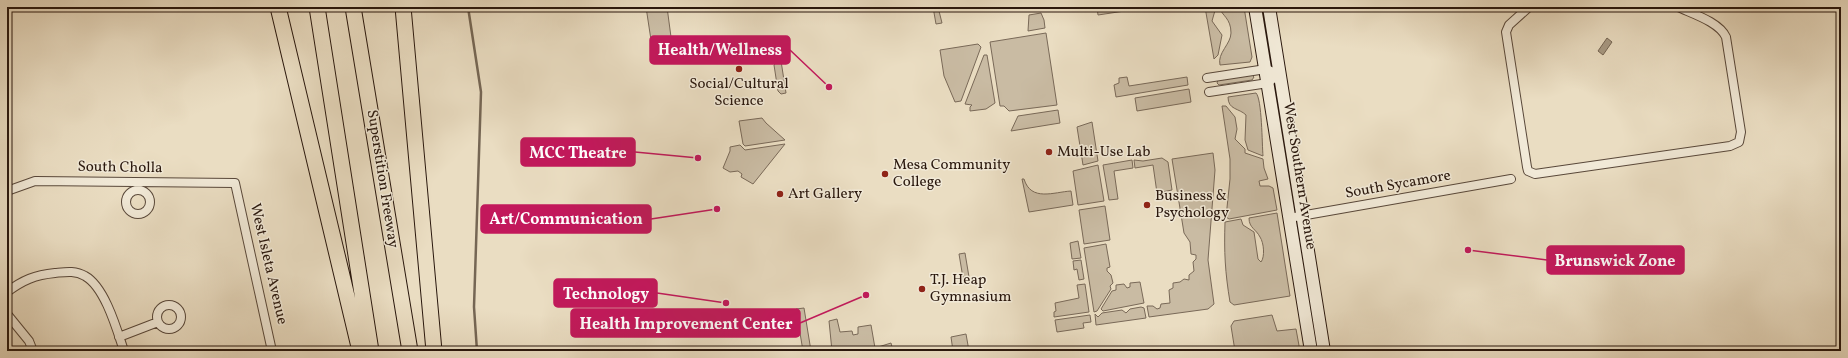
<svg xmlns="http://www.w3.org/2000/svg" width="1848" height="358" font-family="Vollkorn,serif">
<rect width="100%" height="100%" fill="#eaddc2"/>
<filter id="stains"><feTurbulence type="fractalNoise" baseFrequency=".005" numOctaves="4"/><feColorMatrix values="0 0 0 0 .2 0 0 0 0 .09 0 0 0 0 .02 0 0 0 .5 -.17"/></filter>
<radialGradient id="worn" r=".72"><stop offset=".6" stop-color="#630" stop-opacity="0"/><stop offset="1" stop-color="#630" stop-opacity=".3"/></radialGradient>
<path fill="#c9bba3" stroke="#796958" d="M646,7h21l4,30 -20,3z
M933,7h5l4,16 -6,1z
M1097,7h54l-53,8z
M1205,7h11l-4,14 10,14 -4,20 -4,4z
M1219,7h25l8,50 -2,5 -30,3c-3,-12 11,-21 11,-32 0,-15 -9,-17 -12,-26z
M1041,13l3,7 1,8 -17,3 1,-16z
M1046,33l11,72 -48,6 -5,-5h-4l-10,-64z
M978,44l3,3 -20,54 -6,1 -11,-26 -4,-26z
M984,55h3l8,48 -9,6 -16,2v-4l2,-2 -7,-1z
M781,61l5,32 -5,1 -3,-3 -4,-26 3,-3z
M1252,75l2,2 -2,3 -33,5 -2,-2 1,-3z
M1127,77l2,9 58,-9 1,8 -72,12 -2,-12 5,-2v-5z
M1189,89l2,13 -54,9 -2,-13z
M1256,93c6,6 6,51 7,63l-15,-6 -3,-10 1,-25c-7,-7 -18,-5 -18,-18z
M1222,106h4l9,11 2,12 -2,10 10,10v4l18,6 1,9 4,11 -9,2 1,5h9l4,2 4,22 -48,9 -3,-2 4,-38v-20z
M1058,110l2,13 -49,8 7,-15z
M762,118l4,5 19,17 -40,6 -2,-2 -4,-23z
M1092,122l6,39 -15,4 -6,-38z
M785,144l-32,40 -12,-7 1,-3 -4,-3 -8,1 -7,-4 7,-17v-4l10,-2 5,5z
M1213,153l2,17 -7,90 6,44 -6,5 -59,8 -2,-11h6l4,3 3,-1 1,-4 9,-1 -1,-13 4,-2v-5l7,-1 4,-3 5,1v-5l5,-4 -1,-9 3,-3v-4l-5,-1 -1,-12 -6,-9 -12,-74z
M1162,158l6,4 4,28 -15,3 -4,-28 -18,3 -1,-8 9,1z
M1132,160l1,8 -19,3 4,28 -9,1 -6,-35z
M1098,165l6,36 -26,4 -5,-34z
M1022,179h2c7,23 30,13 47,12l2,14 -44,7z
M1105,206l5,34 -26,4 -5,-34z
M1277,213l13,83 -56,9 -4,-3c-5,-30 -6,-50 -5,-80l16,-3 2,6 11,7 4,27 3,3c4,-5 3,-19 -1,-25 -4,-8 -11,-9 -11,-19z
M1078,241l3,17 -9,1 -2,-16z
M1106,244l4,23 -3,1v3l4,4 2,8 -3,3 1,3 -14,22 -3,1 -10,-64z
M965,253l5,30 -6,1 -5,-30z
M1081,260l3,19 -5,1 -2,-11 -3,1 -1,-9z
M1140,282l4,21 -41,8 -2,-2 11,-18 4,-1v-5l8,-1 3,4 3,-1v-4z
M1085,284l4,28 -35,5v-5l2,-1 -1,-8 24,-5 -2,-13z
M1141,307l3,1 2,10 -50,7 -1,-11 3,3 4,-4 20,-3 4,3 4,-4z
M804,308l7,43h-8l-7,-42z
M1090,315l1,7 -8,1 1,5 -27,4 -2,-12z
M1272,315l5,16 19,-2 4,22h-65l-4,-25 3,-5z
M837,319l3,13 12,-1 1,4 5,-1v-7l13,-2 4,23 16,-5 2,8h-61l-3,-30z
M966,334l3,17h-16l-2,-14z"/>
<path fill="#a89a84" stroke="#756654" d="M1607,38l5,4 -9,13 -5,-4z"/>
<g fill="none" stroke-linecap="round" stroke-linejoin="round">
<path stroke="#756654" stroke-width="2.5" d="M468,7l13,85 -7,215 3,44"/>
<defs>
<path id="minor" d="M1529,7l-20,18 -3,7 21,135 1,4 7,3 195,-28 9,-4 2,-10 -15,-95c-7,-15 -33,-23 -48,-30
M1207,78l59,-9 13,5
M1209,92l59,-9 11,-9
M126 202a12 12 0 1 1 24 0a12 12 0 1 1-24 0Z
M7,191l28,-10 200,2 37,168
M1289,218l222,-39
M7,292c16,-12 28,-17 48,-19 10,-1 20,-3 30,3 20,11 32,54 39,75
M157 317a12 12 0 1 1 24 0a12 12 0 1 1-24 0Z
M7,314l22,27 4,10
M119,337l39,-15"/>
<path id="secondary" d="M1255,7l56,344
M1269,7l55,344"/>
<path id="motorway" d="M278,7l82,344
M317,7l54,344
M353,7l57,344
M403,7l31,344"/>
</defs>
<use href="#minor" stroke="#59483a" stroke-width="10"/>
<use href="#secondary" stroke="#29170d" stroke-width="14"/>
<use href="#motorway" stroke="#29170d" stroke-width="17"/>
<use href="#minor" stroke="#f1e9d7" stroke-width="8"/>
<use href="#secondary" stroke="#f1e9d7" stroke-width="12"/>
<use href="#motorway" stroke="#eaddc2" stroke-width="15"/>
</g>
<g fill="#8f2418" stroke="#f1e9d7" stroke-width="1.5">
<circle cx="739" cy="69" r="4"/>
<circle cx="1049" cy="152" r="4"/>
<circle cx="885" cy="174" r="4"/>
<circle cx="780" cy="194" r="4"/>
<circle cx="1147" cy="205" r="4"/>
<circle cx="922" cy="289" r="4"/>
</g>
<g text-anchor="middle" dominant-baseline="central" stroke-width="3" stroke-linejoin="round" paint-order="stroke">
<g font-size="15" fill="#29170d" stroke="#f1e9d7" text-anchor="start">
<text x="739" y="84" text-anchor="middle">Social/Cultural<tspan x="739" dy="17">Science</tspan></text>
<text x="1057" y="152">Multi-Use Lab</text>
<text x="893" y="165">Mesa Community<tspan x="893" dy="17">College</tspan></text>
<text x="788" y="194">Art Gallery</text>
<text x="1155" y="196">Business &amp;<tspan x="1155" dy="17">Psychology</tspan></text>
<text x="930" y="280">T.J. Heap<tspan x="930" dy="17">Gymnasium</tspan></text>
</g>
<g font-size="15" fill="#29170d" stroke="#f1e9d7">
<text transform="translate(120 168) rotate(1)">South Cholla</text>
<text transform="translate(1299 176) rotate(81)">West Southern Avenue</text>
<text transform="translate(382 179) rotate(81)">Superstition Freeway</text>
<text transform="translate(1398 185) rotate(-10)">South Sycamore</text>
<text transform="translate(268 264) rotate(77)">West Isleta Avenue</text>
</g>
</g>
<path fill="none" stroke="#c2185b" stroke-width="1.5" d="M829 87L790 50M698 158L635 152M717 209L651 219M1468 250L1547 260M726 303L657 293M866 295L800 323"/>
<g fill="#c2185b" stroke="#f1e9d7" stroke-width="1.5">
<circle cx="829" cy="87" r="4"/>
<circle cx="698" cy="158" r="4"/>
<circle cx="717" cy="209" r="4"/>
<circle cx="1468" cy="250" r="4"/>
<circle cx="726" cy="303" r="4"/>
<circle cx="866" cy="295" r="4"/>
</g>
<g fill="#c2185b" stroke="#c2185b" stroke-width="1.5">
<rect x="650" y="36" width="140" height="28" rx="4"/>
<rect x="521" y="138" width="114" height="28" rx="4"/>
<rect x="481" y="205" width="170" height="28" rx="4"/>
<rect x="1547" y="246" width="137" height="28" rx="4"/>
<rect x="554" y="279" width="103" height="28" rx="4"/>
<rect x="571" y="309" width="229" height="28" rx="4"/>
</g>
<g font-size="16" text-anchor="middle" font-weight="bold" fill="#fff">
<text x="720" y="55">Health/Wellness</text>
<text x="578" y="158">MCC Theatre</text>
<text x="566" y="224">Art/Communication</text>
<text x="1615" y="266">Brunswick Zone</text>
<text x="606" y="299">Technology</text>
<text x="686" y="329">Health Improvement Center</text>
</g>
<rect width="1848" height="358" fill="none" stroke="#eaddc2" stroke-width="24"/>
<rect x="8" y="8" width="1832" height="342" fill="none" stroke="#29170d" stroke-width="2"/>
<rect x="12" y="12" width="1824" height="334" fill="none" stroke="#29170d"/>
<rect width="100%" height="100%" filter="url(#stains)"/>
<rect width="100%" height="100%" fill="url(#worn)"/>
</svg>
